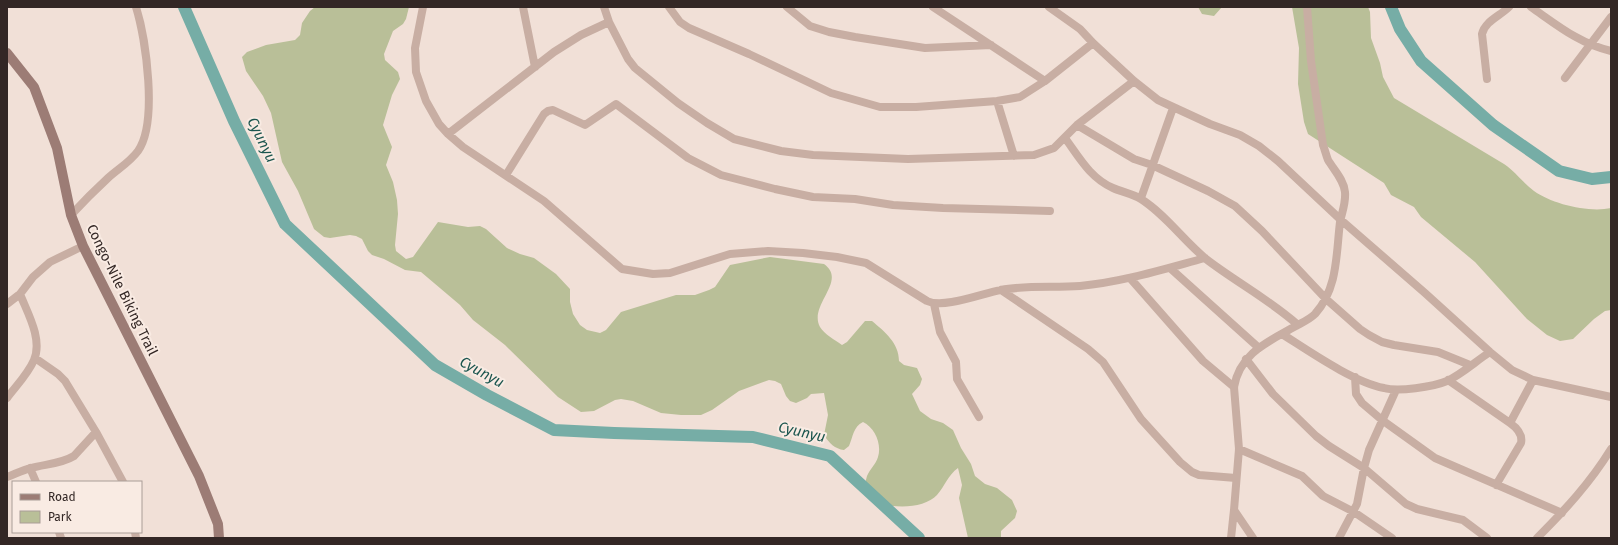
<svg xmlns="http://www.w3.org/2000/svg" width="1618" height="545" font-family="'Fira Sans',sans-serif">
<rect width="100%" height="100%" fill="#f1e0d7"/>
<path fill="#b9bf98" d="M315,7h94l-3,12 -3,5 -10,7 -9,23 1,6 13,12 2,7 -8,16 -9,30 9,22 -6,18 7,17 4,18 1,14 -3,31 1,6 10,8 7,-2 25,-35 30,5 12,-1 6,3 21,19 13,6 14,4 22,16 14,15v13l3,12 7,11 7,5 13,3 6,-3 15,-18 55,-17h19l14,-5 6,-3 15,-22 40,-8 54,7c24,17 -16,41 -4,63 4,7 15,13 22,18l5,-3 18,-21h7c13,11 27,22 27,40l5,4 13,3 5,11 -2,6 -8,9 8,17 11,8 12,4 10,7 8,18 10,16 4,12 10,8 12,4 15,12 5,11 -2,7 -14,13v7h-33l-9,-40 3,-13 -4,-17c-10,7 -13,18 -21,27 -15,16 -57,15 -73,-1 1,-6 1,-12 3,-18 3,-7 9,-12 11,-19 4,-13 -3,-29 -15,-35 -10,5 -10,15 -14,24l-5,4c-9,-1 -15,-7 -20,-15l4,-20 -4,-22 -13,1 -4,4 -11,5 -6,-2 -4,-5 -5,-12 -6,-3 -6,-1 -30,11 -27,19 -11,5h-20l-20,-2 -28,-12 -12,-2 -6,1 -21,11 -13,1 -23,-15 -53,-52 -32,-25 -13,-15 -39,-33 -16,-2 -21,-11 -12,-4 -4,-4 -6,-12 -6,-3 -6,-1 -20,3 -6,-1 -10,-8 -16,-38 -16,-29 -11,-49 -8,-17 -17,-25 -4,-14 5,-5 19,-7 29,-5 5,-5 2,-12 8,-12z
M1198,7h24l-8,9 -12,-2z
M1292,7h76l2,5 1,26 9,25 3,14 11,21 110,66c12,8 19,19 30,27 18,13 55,22 77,17v102l-6,1 -11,8 -21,20 -13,2 -13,-6 -20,-16 -52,-57 -54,-45 -7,-10 -23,-12 -7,-12 -76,-49 -4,-12 -6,-38 1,-36z"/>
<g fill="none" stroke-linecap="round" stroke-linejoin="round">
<path stroke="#76ada6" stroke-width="12" d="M184,7l50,114 51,103 150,141 52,30 67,35 60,3 139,4 77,19 89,82
M1391,7l9,22 21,32 72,64 66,46 33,8 19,-2"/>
<path stroke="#c8aea3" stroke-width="8" d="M423,7l-8,41 1,24 10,29 13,23 9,10 15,13 81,54 78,68 31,5 17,-1 60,-19 38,-3 35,2 34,4 29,6 61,38c17,8 56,-8 74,-11 25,-5 54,-2 79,-4 43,-4 84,-17 125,-28
M523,7l12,60
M604,7l5,15 19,37 7,9 43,35 29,20 27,16 47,12 32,4 95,4 126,-4 20,-7 23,-23 57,-44
M669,7l11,15 9,6 60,26 82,39 49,14h36l81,-6 23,-4 25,-16 48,-38
M787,7l23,19 19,6 26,5 70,11 66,-3
M933,7l112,74
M1049,7l31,22 13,14 41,38 24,19 52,24 30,11 19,11 19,15 63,59 84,73 65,59 22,18 21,10 78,17
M1531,7c26,18 49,37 80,44
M1565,78l46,-61
M1487,79l-5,-45c3,-13 18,-18 27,-27
M997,101l17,55
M1077,125l57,34 18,6 56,26 27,15 27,25 64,68 34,30 9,6 13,7 12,3 44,7 32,13
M448,134l106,-82 27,-17 28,-13
M1065,138c14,19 25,40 48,50 9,4 20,6 28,11 25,16 42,41 65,60 30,23 64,41 92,66
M506,175l38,-61 4,-3 5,-1 32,15 31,-21 72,54 33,17 54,14 38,8 42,2 38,6 50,3 107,3
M1141,198l32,-90
M71,215c12,-13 24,-25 37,-37 10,-9 22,-16 30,-27 20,-28 8,-112 -2,-144
M1170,268l89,80
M1130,278l73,83 31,26
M1001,290l87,59 15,13 38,57 39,43 12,10 7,3 37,3
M7,304l13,-10 13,-17 17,-15 33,-16
M934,304l6,28 16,30 1,17 22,38
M1282,334c27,17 71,48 102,54 14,4 49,-1 63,-7 15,-7 29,-20 43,-29
M35,358l23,16 7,7 31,51 27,50
M1246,359l27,35 43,42 13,10 35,22 42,36 11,5 46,11 24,18
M1355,377l1,17 6,9 20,17 53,38 127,55
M1448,380l62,43c7,5 13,11 11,20l-25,42
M7,398c9,-12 21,-24 27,-38 9,-21 -7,-48 -14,-66
M1510,423l23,-43
M1239,449l63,27 21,20 31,16 38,26
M30,468l6,14
M7,477c8,-3 16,-7 24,-9 14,-4 30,-4 43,-12l22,-24
M59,532l2,6
M135,532l1,6
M1231,538l3,-28
M1253,538l-19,-28 5,-61 -5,-62c6,-34 34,-45 60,-60 7,-4 15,-7 21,-13 23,-26 21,-59 25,-92 2,-10 6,-19 5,-30 -1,-12 -11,-22 -17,-32 -2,-5 -3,-10 -5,-15l-12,-84 -4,-54
M1339,538l18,-34 7,-36 5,-18 27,-60
M1537,538c28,-28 53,-55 74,-89"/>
<path stroke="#9c7c75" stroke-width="10" d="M7,53l27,34 23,61 14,67 12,31 116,230 19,48 1,14"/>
</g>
<g text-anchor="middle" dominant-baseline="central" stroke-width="4" stroke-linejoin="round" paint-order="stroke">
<g font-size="14" fill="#332725" stroke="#f9ebe3">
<text transform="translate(122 290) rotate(64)">Congo-Nile Biking Trail</text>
</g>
<g font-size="15" font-style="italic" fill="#1b554e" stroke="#f9ebe3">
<text transform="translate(262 140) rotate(64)">Cyunyu</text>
<text transform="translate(482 372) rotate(29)">Cyunyu</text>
<text transform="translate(802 432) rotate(13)">Cyunyu</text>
</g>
</g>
<rect width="1618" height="545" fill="none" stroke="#332725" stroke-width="16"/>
<rect x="12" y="481" width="130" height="52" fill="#f9ebe3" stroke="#aa9d97"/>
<rect x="20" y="494" width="20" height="6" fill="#9c7c75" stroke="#aa9d97"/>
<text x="48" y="501" font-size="12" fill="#332725">Road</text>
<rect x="20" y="511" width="20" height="12" fill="#b9bf98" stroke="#aa9d97"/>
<text x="48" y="521" font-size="12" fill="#332725">Park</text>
</svg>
